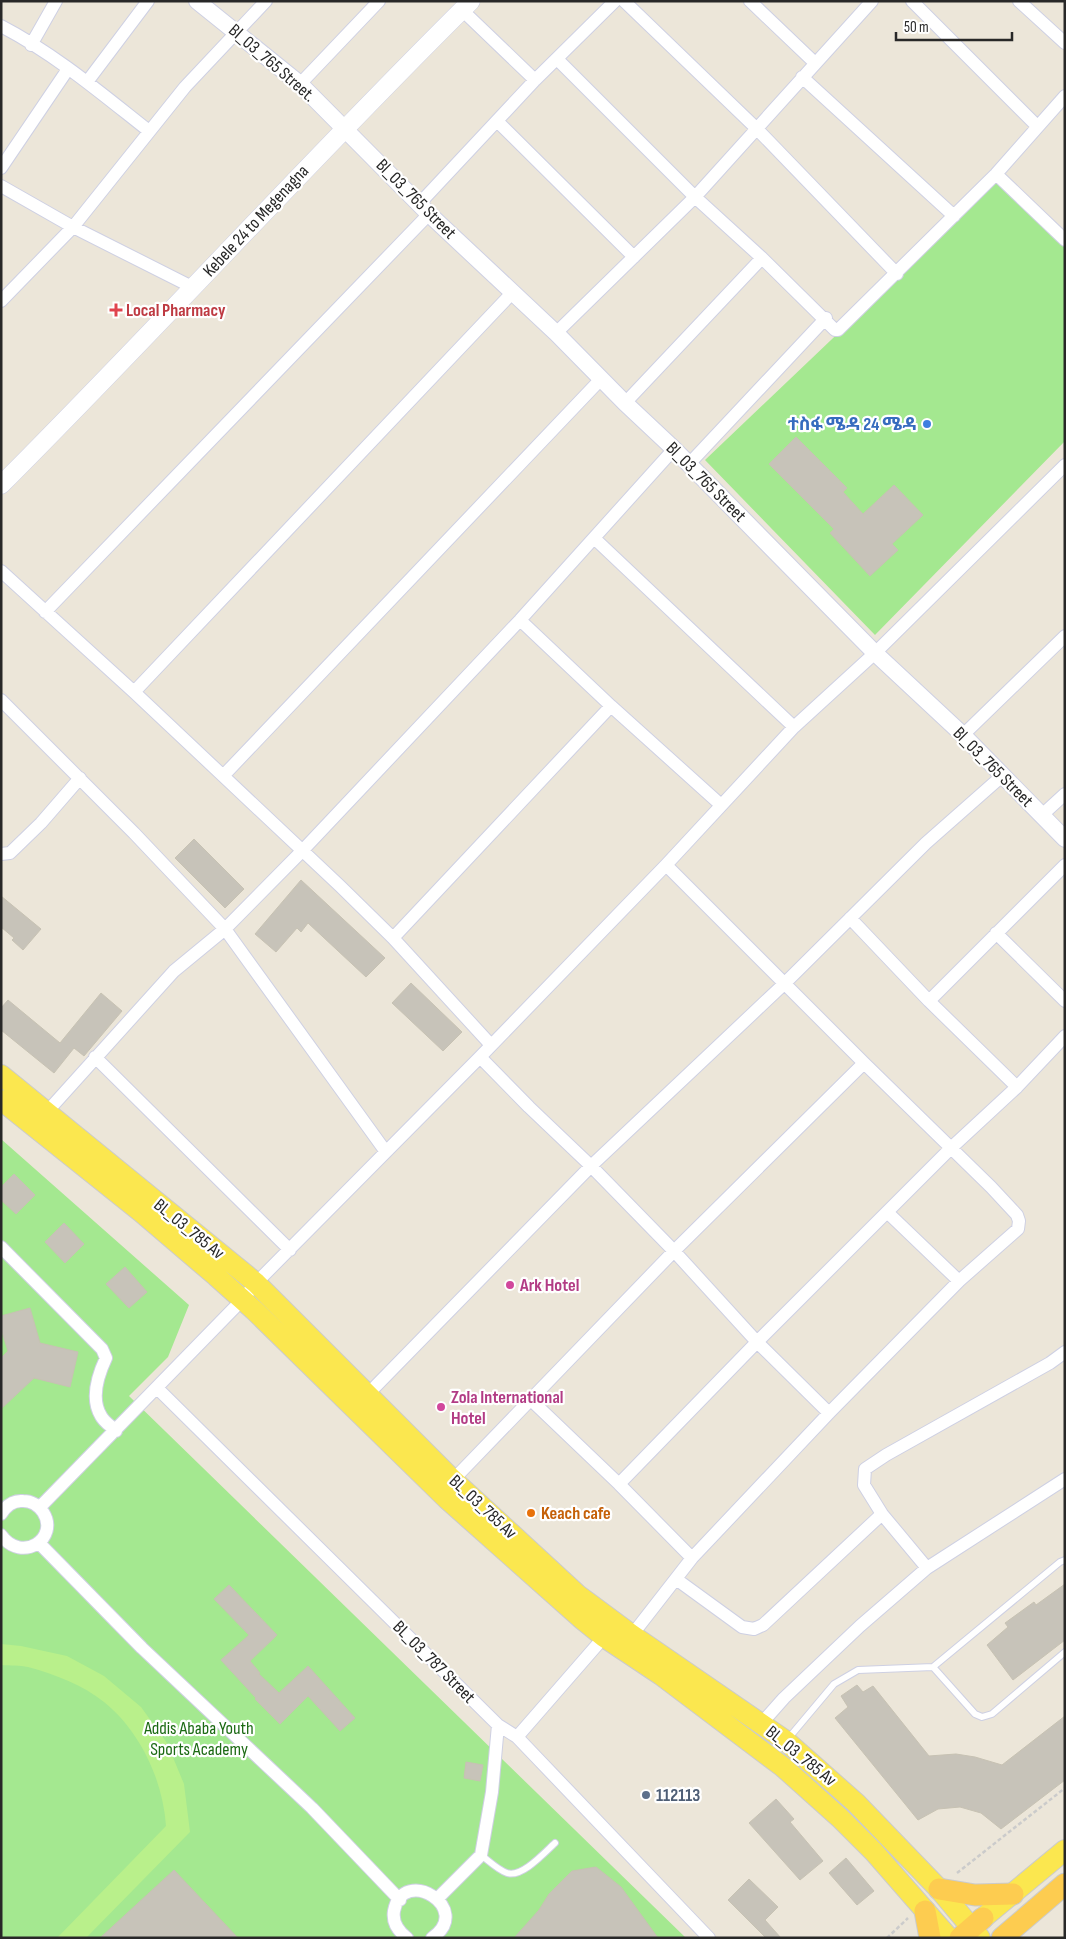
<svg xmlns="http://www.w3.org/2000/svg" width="1066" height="1939" font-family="'Sofia Sans Condensed','Noto Sans Ethiopic',sans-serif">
<rect width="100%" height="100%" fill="#ece6d9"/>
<path fill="#a4e890" d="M1000,179l65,55v207l-190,194 -170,-175z
M1,1139l188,166 -21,52 -39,39 557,542h-685z"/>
<path fill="#b9f08b" d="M1,1644l20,2 46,10 37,20 37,31 26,36 17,41 6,48 -104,106h-29l109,-112c-3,-46 -26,-95 -62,-124 -21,-17 -50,-28 -76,-35 -8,-2 -18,-1 -27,-2z"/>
<path fill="#c7c3b9" stroke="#c7c2b3" d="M796,437l51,51 -4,4 20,22 31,-29 29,30 -31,29 6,6 -28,26 -40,-43 4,-4 -65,-65z
M194,839l50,50 -19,19 -50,-50z
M301,880l84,78 -19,19 -58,-54 -7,9 -4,-4 -21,24 -21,-18z
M1,896l40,33 -18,21 -11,-10 2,-2 -13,-11z
M411,983l51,49 -19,19 -51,-48z
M101,993l21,18 -38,45 -10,-8 -20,25 -53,-43v-22l7,-8 52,43z
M14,1174l21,21 -19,19 -15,-14v-13z
M64,1223l20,21 -19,19 -20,-21z
M125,1267l22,25 -18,16 -23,-24z
M30,1308l10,35 38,9 -8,35 -36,-9 -33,31v-51l7,-7 -7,-22v-13z
M1065,1584v56l-52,40 -26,-35 21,-18 -3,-4 29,-21 2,3z
M229,1585l48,50 -27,26 10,12 -1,1 20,19 29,-27 47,52 -15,13 -32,-35 -28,28 -25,-25 1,-1 -35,-38 28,-25 -35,-36z
M857,1685l6,7 10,-6 56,70 27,-2 19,3 27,8 63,-49v64l-64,49 -20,-16 -21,-6 -22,2 -20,11 -83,-102 13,-11 -7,-11z
M466,1762l17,3 -3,16 -16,-3z
M776,1799l18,20 -4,3 33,39 -23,19 -51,-57z
M846,1858l28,33 -17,14 -28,-32z
M596,1867l25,20 37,51h-144l25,-28 10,-16 23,-23z
M174,1870l64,68h-138z
M749,1879l29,28 -13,13 16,18h-15l-38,-38z"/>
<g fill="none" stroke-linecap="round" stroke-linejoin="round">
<defs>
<path id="service" d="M933,1667l127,-105 5,-2
M787,1740l47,-56 24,-14 75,-3 42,47 7,3 10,-3 73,-62
M481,1855c8,6 17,15 26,18 15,5 38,-21 48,-30"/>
<path id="minor" d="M624,1l132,127 141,146
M750,1l65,62
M912,1l125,125
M1019,1l46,42
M462,10l73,70
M1,26c54,28 101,68 148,105
M31,45l25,-44
M557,59l138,138 67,61 73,72h3l158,-156 69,-78
M802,77l152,139
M87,82l61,-81
M300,84l79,-83
M497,121l137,136
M1,168l67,-99
M996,174l69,66
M1,186l72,41 121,61
M420,203l115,-123 80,-79
M1,301l72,-74 112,-140 81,-86
M556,333l139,-136 177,-196
M625,403l137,-145
M689,464l137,-146
M594,538l200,189
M1,571l133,121 206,194 53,52 98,107
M45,612l384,-398
M520,620l91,86 110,99
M134,692l379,-400
M1,700l133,133 91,96 161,223
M963,735l102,-99
M223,776l378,-397
M1042,815l23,-21
M1,854l9,-1 31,-30 39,-45
M850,918l79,83 88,86
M996,933l69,68
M393,938l218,-232
M929,1001l136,-136
M95,1057l195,193
M480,1057l49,50 62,59 83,85 83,91 72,71
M46,1113l128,-142 51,-42 77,-78 218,-231 154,-171
M887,1212l72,69
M1,1247l101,102 4,9c-8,17 -16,40 -5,58 3,6 10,10 15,15
M157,1388l341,337 19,12 192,201
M368,1394l223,-228 193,-182 142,-141 76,-67
M531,1400l88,84 73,74
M453,1480l221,-229 190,-188
M619,1484l138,-142 194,-194 66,-61 48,-51
M40,1507l202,-207 14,-17 224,-226 186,-192 128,-138 81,-74 190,-188
M1,1514c5,-8 12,-14 22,-13 8,0 15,4 20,11 17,26 -21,52 -42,23
M39,1543l103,105 170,160 88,92
M927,1568l-45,-54 -18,-29 1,-16 21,-14 164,-92 15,-11
M676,1579l66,48 12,2 9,-4 119,-111
M632,1635l60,-77 137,-145 130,-132 59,-52 1,-8 -2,-6 -26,-28 -127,-124 -198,-198
M761,1724l23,-26 76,-72 67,-58 138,-89
M517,1737l87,-100
M438,1898l43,-43 11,-63 6,-67
M407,1938c-9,-7 -15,-15 -13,-27 9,-47 81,-2 38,27"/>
<path id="tertiary" d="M197,1l103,83 129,130 127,119 69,70 49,46 201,204 88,82 102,104"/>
<path id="secondary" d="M1,485c159,-159 310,-326 470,-484"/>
<path id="primary" d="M1,1075l255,208 197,197 125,115 54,40 154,106 70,62 83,86 41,49
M1,1100l140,112 75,64 38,34 193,189 136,121 21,17 57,38 122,92 57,51 34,34 75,86
M983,1918l82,-68"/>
<path id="trunk" d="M939,1889l36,6 38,-1
M925,1911l5,27
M960,1938l23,-20
M1002,1938l63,-54"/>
</defs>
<use href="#service" stroke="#ced0e3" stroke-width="8"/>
<use href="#minor" stroke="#ced0e3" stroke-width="14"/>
<use href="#tertiary" stroke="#ced0e3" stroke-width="18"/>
<use href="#secondary" stroke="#ced0e3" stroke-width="19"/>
<use href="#primary" stroke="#cbcbcb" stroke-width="22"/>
<use href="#trunk" stroke="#cbcbcb" stroke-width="23"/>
<path stroke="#cbcbcb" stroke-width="2.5" stroke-dasharray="4 2.5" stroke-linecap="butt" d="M957,1873l108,-85
M887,1938l21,-20"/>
<use href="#service" stroke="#fff" stroke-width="6"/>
<use href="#minor" stroke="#fff" stroke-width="12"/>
<use href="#tertiary" stroke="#fff" stroke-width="16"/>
<use href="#secondary" stroke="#fff" stroke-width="18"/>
<use href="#primary" stroke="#fbe74f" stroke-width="20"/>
<use href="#trunk" stroke="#fdcc50" stroke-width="21"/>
</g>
<path fill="#e0444e" stroke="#fff" stroke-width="2" d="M113.5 302.5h5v5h5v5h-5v5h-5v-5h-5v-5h5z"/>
<circle fill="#3f7fe0" stroke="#fff" stroke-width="2" cx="927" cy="424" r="5"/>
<g fill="#d1479c" stroke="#fff" stroke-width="2">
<circle cx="510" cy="1285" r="5"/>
<circle cx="441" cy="1407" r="5"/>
</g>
<circle fill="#e8710a" stroke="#fff" stroke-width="2" cx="531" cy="1513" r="5"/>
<circle fill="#5c6f8a" stroke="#fff" stroke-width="2" cx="646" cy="1795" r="5"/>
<g text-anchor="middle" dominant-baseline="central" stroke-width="4.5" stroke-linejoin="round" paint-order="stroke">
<g font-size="18" fill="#282828" stroke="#fff">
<text transform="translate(272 63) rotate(41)">Bl_03_765 Street.</text>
<text transform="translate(416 199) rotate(45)">Bl_03_765 Street</text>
<text transform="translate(256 221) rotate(-47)">Kebele 24 to Megenagna</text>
<text transform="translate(706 482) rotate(45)">Bl_03_765 Street</text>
<text transform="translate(993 767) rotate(45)">Bl_03_765 Street</text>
<text transform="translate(189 1229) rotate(39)">BL_03_785 Av</text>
<text transform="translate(483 1507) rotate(43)">BL_03_785 Av</text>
<text transform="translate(434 1662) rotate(45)">BL_03_787 Street</text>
<text transform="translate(801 1756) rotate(39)">BL_03_785 Av</text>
</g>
<g font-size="18" font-weight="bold" fill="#be3a42" stroke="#fff" text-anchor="start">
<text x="126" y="310">Local Pharmacy</text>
</g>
<g font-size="18" font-weight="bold" fill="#366cbe" stroke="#fff" text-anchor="end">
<text x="917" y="424">ተስፋ ሜዳ 24 ሜዳ</text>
</g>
<g font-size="18" font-weight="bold" fill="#b23c85" stroke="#fff" text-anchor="start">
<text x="520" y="1285">Ark Hotel</text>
<text x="451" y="1397">Zola International<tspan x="451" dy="21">Hotel</tspan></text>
</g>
<g font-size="18" font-weight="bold" fill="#c56008" stroke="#fff" text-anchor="start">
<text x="541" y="1513">Keach cafe</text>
</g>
<g font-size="18" fill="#1c6a14" stroke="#fff">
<text x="199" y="1728">Addis Ababa Youth<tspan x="199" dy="21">Sports Academy</tspan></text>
</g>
<g font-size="18" font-weight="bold" fill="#4e5e75" stroke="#fff" text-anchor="start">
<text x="656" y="1795">112113</text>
</g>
</g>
<rect width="1066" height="1939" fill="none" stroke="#282828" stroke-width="5"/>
<path d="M896 32v8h116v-8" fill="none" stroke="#282828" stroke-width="2.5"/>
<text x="904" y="32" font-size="15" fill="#282828" stroke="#ffffff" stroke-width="4" paint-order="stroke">50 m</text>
</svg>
